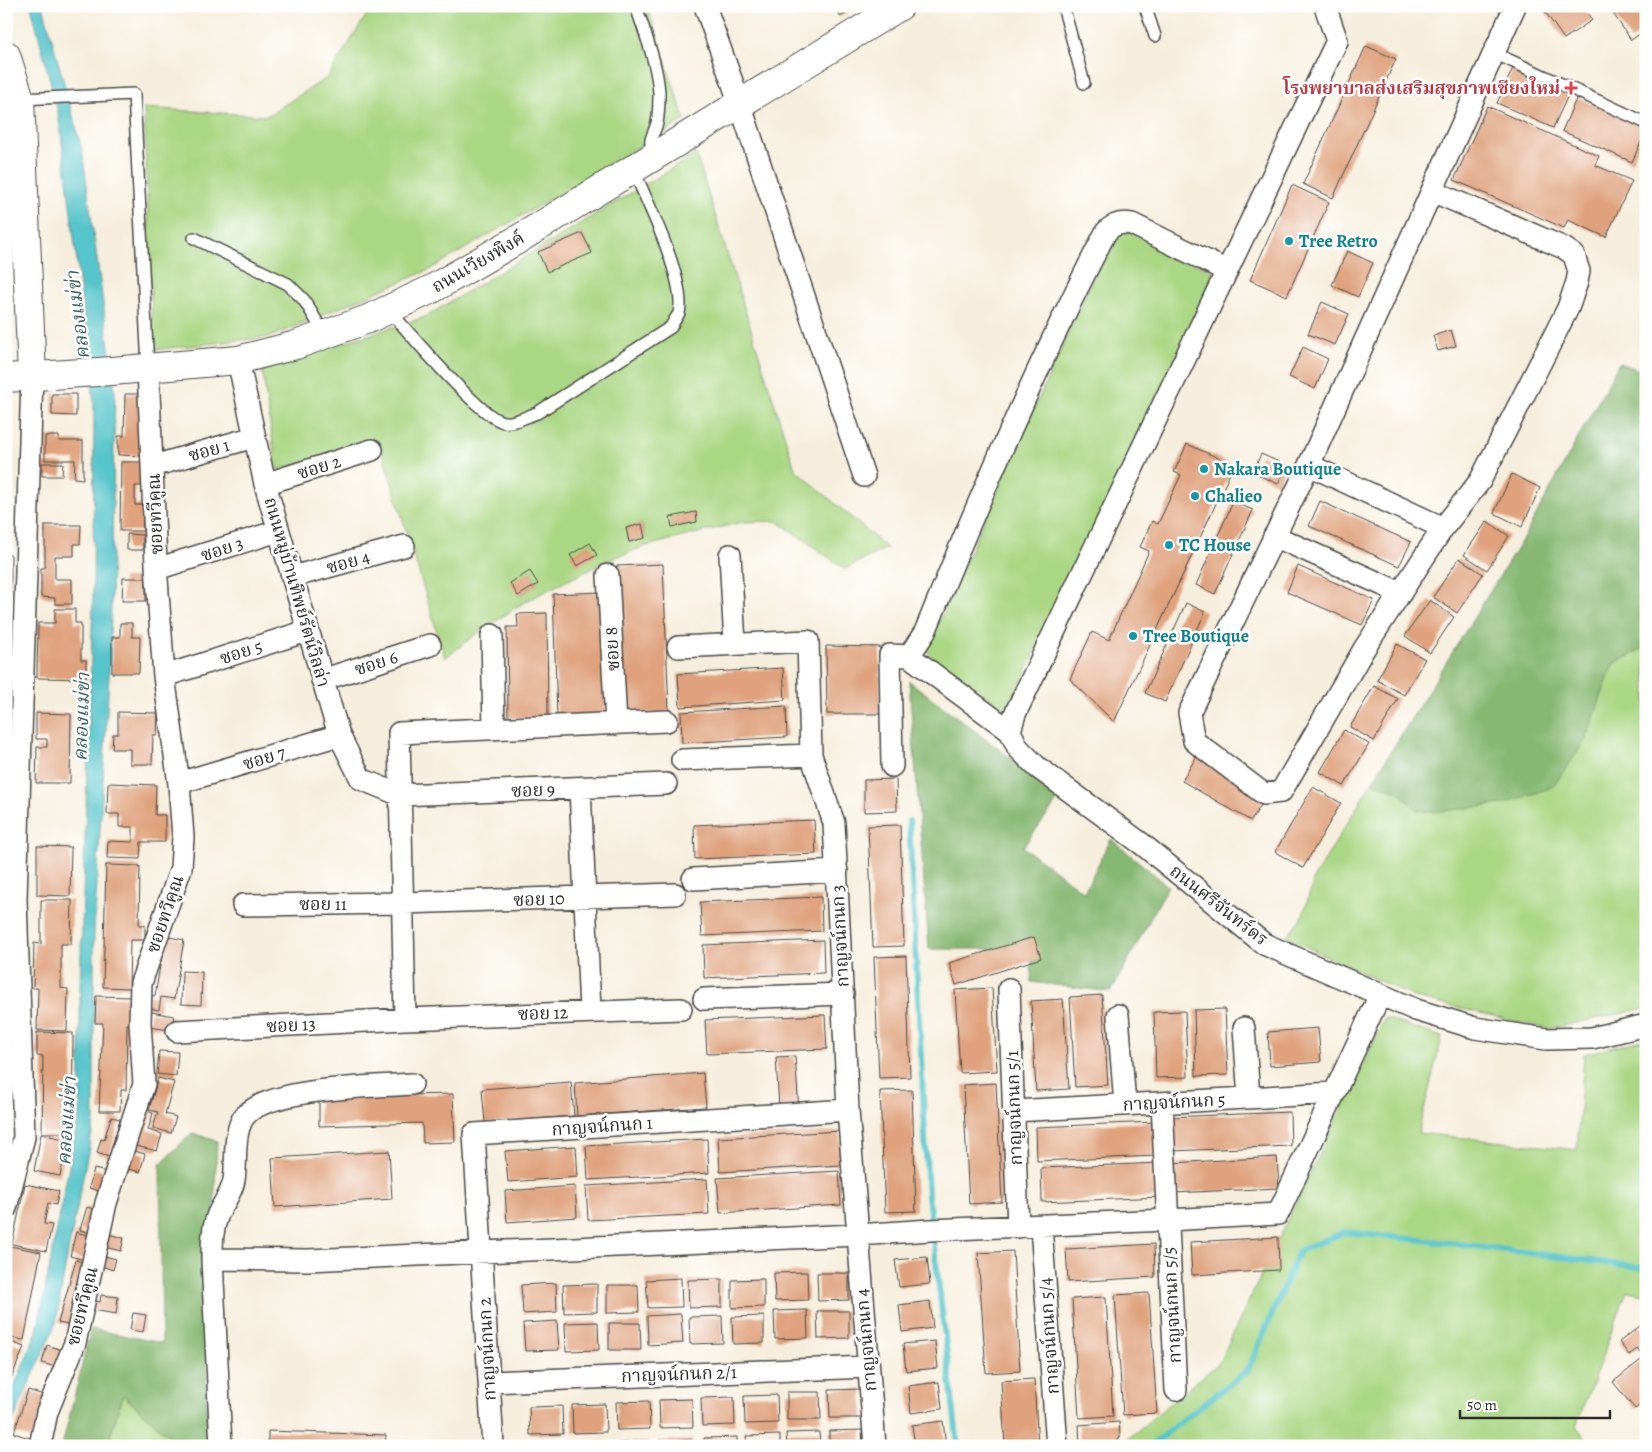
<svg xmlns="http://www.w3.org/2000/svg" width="1652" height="1452" font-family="Alegreya,'Noto Serif Thai',serif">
<rect width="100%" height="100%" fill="#fff"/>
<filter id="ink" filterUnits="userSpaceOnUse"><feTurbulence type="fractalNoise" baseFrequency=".02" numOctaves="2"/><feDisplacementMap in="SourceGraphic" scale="10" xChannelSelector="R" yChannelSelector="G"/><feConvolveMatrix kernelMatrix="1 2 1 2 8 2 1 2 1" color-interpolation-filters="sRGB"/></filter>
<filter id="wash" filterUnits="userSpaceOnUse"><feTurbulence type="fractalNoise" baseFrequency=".0096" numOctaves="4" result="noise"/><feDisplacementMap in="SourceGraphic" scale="20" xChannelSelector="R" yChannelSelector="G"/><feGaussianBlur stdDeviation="1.12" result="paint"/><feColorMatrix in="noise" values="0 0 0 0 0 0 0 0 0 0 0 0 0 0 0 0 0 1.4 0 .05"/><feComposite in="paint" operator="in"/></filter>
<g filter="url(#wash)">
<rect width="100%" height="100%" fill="#f6eedc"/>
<path fill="#aad784" stroke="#6a8158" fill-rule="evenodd" d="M372,6h275l38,114 -256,150 -159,67 -117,13 -9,-242 123,8 61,-39z
M696,154l99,315 92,79 -42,21 -68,-48 -35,1 -96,24 -37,14 -83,41 -51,34 -30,23 -66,-217 -102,29 -15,-102 163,-51zM582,233l9,20 -44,19 -9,-20zM695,513l2,9 -25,5 -2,-10zM642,524l3,14 -16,4 -3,-14zM530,571l8,13 -20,12z
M1131,231l85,42 -211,443 -16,-3 -63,-63 186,-415z
M1646,647v361l-98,21 -132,-31 -130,-61 17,-22 11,-37 58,-96 26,9 19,19 168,-69 28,-77z
M1385,1018l57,19 -24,96 159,17 7,-96 62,-15v255l-19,-3 -51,135 16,20h-473l100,-83z
M6,1076l7,3 -7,70z
M123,1395l57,51h-73z"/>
<path fill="#87b872" stroke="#59724e" d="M1619,363l27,9v275l-33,17 -28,77 -32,46 -50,17 -70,8 -16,-2 -19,-19 -26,-9 152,-245z
M909,681l152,115 -38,51 61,45 27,-53 57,47 -57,106 -80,-10 1,-33h-103z
M192,1133l25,8 -11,253 3,52h-29l-57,-51 -16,51h-45l29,-117 71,14 -2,-179z"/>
<path fill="#57c5cb" stroke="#41787b" d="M31,6h12l39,143 33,242 -5,268 -16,275v189l-27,134 -11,66 -50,114v-30l31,-76 43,-222v-124l13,-386 1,-196 -29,-239 -7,-52z"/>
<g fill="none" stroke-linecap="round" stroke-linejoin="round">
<path stroke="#57c5cb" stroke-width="6" d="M909,821l19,374 30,251
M1151,1446l25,-21 72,-55 51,-119 45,-19 115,12 187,24"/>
</g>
<g id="blocks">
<path fill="#dfa27d" d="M839,6h19l-18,11z
M1541,6h41l10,14 -28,19z
M1608,6h38v24l-15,10z
M1366,46l30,13 -63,139 -30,-14z
M1514,66l56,25 -17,37 -56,-25z
M1577,97l69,31v3l-14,31 -70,-31z
M1487,106l112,50 -4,9 37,16 -26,56 -38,-17 -4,8 -110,-48z
M1292,185l37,17 -42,94 -37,-16z
M582,233l10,20 -45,19 -9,-20z
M1347,251l26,12 -15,34 -26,-12z
M1322,302l27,12 -14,31 -27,-11z
M1451,330l5,16 -18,5 -5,-15z
M1303,347l25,12 -13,30 -26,-12z
M52,394h24v22l-24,-1z
M125,394h19l3,62 -29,-1v-19h6z
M45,436h14v5h24v38l-9,-1 1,-18h-30z
M1187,444l47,21 -120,257 -44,-43 22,-47 17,8 40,-89 -9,-4 12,-26 6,3 23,-49 -7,-3z
M1261,454l25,11 -8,19 -25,-12z
M121,462h27l-1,24h-12v19h8v26h-23z
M42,463h21l-1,13h-20z
M1512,474l28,14 -18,39 -28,-14z
M1320,501l91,41 -12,24 -90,-40z
M1233,502l20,8 -38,84 -19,-9z
M696,512l1,10 -25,5 -2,-10z
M1487,521l22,15 -22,34 -23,-15z
M642,524l3,14 -16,4 -3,-14z
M45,525h36l-1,19h-6v12h-19v23h17v25h-17v-6l-14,-1v-29h4z
M127,534l16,1v15h-16z
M590,543l7,12 -20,11 -7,-11z
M6,554l5,1 -3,210h-2z
M1459,558l24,16 -26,39 -24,-16z
M663,564l6,148 -48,2 -5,-148z
M1298,566l76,34 -12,25 -75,-33z
M530,571l8,13 -20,12 -8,-13z
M123,578h23v23h-24z
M602,592l4,124 -49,1 -4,-123z
M1430,600l24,17 -24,36 -25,-17z
M1186,603l19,9 -40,90 -20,-9z
M55,609h20v14h6v37h5v19l-49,-1 1,-55h17z
M547,613l1,104 -40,1 -1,-91h11l-1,-13z
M120,623h12v14h8l-1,36h-27v-36h8z
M1397,644l28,15 -21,36 -27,-15z
M826,646l54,1 1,67h-54z
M783,668l2,32 -105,7 -2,-33z
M1374,686l24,13 -24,42 -24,-14z
M786,706l1,31 -105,6 -1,-31z
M118,712l40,1 -1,22h-4l-1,29h-22v-15h-18l1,-15h5z
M36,713l35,1 -1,69h-34l1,-36h10v-8h-11z
M1344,730l25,14 -25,42 -24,-14z
M1197,756l69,41 -15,24 -69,-40z
M896,779l1,32 -33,1v-32z
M108,783l48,2 -1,30h10v27h-24l-1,17 -33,-1 1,-17 25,1v-15h-14v-13h-12z
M1313,787l28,16 -38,65 -28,-16z
M814,820l2,34 -121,5 -1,-34z
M900,825l4,121 -31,1 -5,-121z
M37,846l34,1 -1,49 -33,-1z
M106,865l34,1 -1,59h6v15h-15l-1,48 -26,-1z
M821,897l1,34 -120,5 -2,-34z
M41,900h31l-1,44h-10v44l7,1 -1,42 -30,-1 1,-42h-5l1,-45 7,1z
M165,936l19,4 -10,59 -13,-2 -2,13 -12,-2 2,-13 6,1z
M1034,937l7,21 -85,27 -7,-22z
M823,940l1,33 -120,5 -1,-33z
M906,956l4,121 -31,1 -5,-121z
M182,971l20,1 -1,33 -20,-1z
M992,988l5,83 -37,2 -5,-83z
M1102,995l6,90 -33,2 -5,-90z
M96,996l36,1v27h-5l-1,66h-5l-1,21h-21l4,-88h-8z
M1063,999l6,90 -33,2 -5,-90z
M1225,1009l3,66 -32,1 -2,-66z
M1185,1011l3,66 -32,1 -2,-66z
M151,1012l23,4 -3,14 -23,-3z
M825,1015l2,34 -120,5 -2,-34z
M1318,1028l3,34 -51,4 -2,-34z
M37,1032l36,1 -1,100h-30l1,-77h-6z
M159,1051l19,1 -2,24 -19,-2z
M795,1056l4,53h-20l-3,-52z
M703,1073l3,34 -129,9 -2,-33z
M158,1078l16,4 -9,32 11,3 -5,16 -18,-5 5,-16 -9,-2z
M571,1082l3,34 -89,7 -3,-34z
M996,1083l6,119 -33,2 -6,-119z
M912,1090l4,121 -31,1 -5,-121z
M453,1094l2,48 -32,1 -1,-20 -103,3v-29z
M146,1111l7,2 -5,17 14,4 -5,17 -25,-6 5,-18 4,1z
M1290,1112l1,34 -120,5 -1,-34z
M111,1117l9,2 -11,38 -12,-4 4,-14 3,1z
M1156,1122l2,34 -121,5 -1,-34z
M840,1131l2,34 -122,7 -2,-34z
M41,1134l27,6 -8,36 -26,-5z
M707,1139l2,34 -121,7 -2,-34z
M576,1146l2,31 -70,5 -3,-31z
M131,1150l14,4 -5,18 -14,-4z
M389,1151l3,48 -117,8 -3,-49z
M1277,1157l2,31 -106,5 -1,-30z
M1161,1163l1,34 -120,5 -1,-34z
M94,1169l13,3 -5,20 -13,-4z
M839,1171l2,34 -121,8 -3,-35z
M707,1179l2,35 -121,6 -2,-34z
M25,1184l34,7 -3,14 -8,-2 -4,21 8,1 -6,26 -34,-7z
M575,1186l2,31 -70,5 -2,-31z
M87,1207l13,4 -6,23 -14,-4z
M76,1232l18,5 -6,24 -18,-5z
M108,1234l16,4 -3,13 -17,-4z
M1278,1237l1,33 -87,5 -2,-33z
M1154,1244l1,33 -87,5 -2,-33z
M10,1246l31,6 -17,88 -18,-3v-74z
M1013,1251l7,120 -34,2 -8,-120z
M101,1255l15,4 -3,11 -15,-5z
M927,1257l3,27 -31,3 -4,-27z
M76,1260l14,5 -17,61 -15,-3z
M807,1272l1,28 -33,1 -1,-28z
M817,1273h32v27l-31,1z
M681,1278l1,29 -34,1 -2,-28z
M722,1279v28l-33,1 -1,-28z
M764,1279v28l-32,1v-28z
M556,1283l1,29 -34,2 -2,-29z
M597,1284v28l-33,1 -1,-28z
M607,1285h31l1,27 -32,1z
M1149,1293l8,120 -34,2 -8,-120z
M101,1295l17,2 -2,17 -29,-5 2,-9 11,2z
M1106,1297l7,119 -34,2 -7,-119z
M930,1301l3,27 -31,4 -3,-27z
M807,1310l1,28 -33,1 -1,-28z
M817,1311h32v27l-31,1z
M133,1313l13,2 -3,17 -13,-2z
M681,1314l2,29 -35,2 -1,-29z
M722,1316l1,27 -33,1 -1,-27z
M764,1316v27l-31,1 -1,-27z
M557,1321l2,29 -34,1 -2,-28z
M598,1322l1,28 -33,1 -1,-28z
M609,1323h31l1,27h-32z
M1640,1326l6,7v27l-9,-11 -8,6 -10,-13z
M6,1340l18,7 -18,44z
M935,1341l3,27 -32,3 -3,-27z
M47,1345l15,5 -6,17 -14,-4z
M1641,1360l5,6v34l-11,9 -22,-27z
M1034,1379l4,67h-33l-4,-65z
M939,1382l3,27 -31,4 -3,-27z
M862,1389l1,29h-33l-1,-28z
M28,1390l19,6 -15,43 -18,-6z
M787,1392h33l1,28h-34z
M777,1395l1,28 -33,1 -1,-28z
M734,1397l1,28 -33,1 -1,-28z
M692,1399l1,28 -33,1 -1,-28z
M649,1401l1,28 -33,1 -1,-28z
M605,1404l1,28 -33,1 -1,-28z
M562,1406l1,28 -33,1 -1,-28z
M943,1421l3,25h-31l-3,-21z
M1119,1422l1,15 -6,9h-34l-1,-21z
M862,1430l1,16h-34v-15z
M268,1431l118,4 -1,11h-117z
M819,1432l1,14h-33l-1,-13z
M780,1435v11h-33l-1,-10z
M737,1437v9h-33v-8z
M692,1440v6h-33l-1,-5z
M605,1441l1,5h-34v-4z
M649,1442v4h-33v-3z
M563,1443v3h-34v-2z"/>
</g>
</g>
<g filter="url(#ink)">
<use href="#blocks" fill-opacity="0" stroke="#494846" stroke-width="1"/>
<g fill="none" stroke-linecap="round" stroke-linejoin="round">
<defs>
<path id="service" d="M636,6c9,28 21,57 23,86 0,10 0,22 -2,31 -5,17 -10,15 -2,33
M1063,6l21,77
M1145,6l10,30
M1494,53l152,70
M20,99l114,-5 14,274
M194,238l94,46 16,16 21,35
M388,309c19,21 94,111 116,113 10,2 23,-6 33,-9l134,-86c2,-5 6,-10 8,-14 8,-31 -33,-114 -46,-144"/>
<path id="minor" d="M705,6l35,98 124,372
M1432,191l132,57 10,7 2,7 3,9 -2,11 -9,26 -21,42 -67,131 -37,47 -79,121 -83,143 -17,2 -70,-53 -5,-28 120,-248 206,-459
M238,360l27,124 74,251 22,44 39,16 266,-11
M164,463l90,-26
M1309,465l134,63
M265,484l107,-34
M1274,536l127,57
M730,555l5,89
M166,566l112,-35
M608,575l8,149
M292,577l112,-31
M492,635l2,94
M678,647l130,-6 3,114 23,68 14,287 27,336
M909,656l101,75 8,17 19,19 105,77 122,100 152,66 59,18 71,11 46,-1 54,-13
M909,656l16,-24c54,-134 114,-272 181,-400 7,-8 15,-10 26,-8l95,47
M174,673l133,-42
M322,680l108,-35
M1010,731l5,-17 322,-673 -12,-35
M682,760l129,-5
M892,766l-2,-111 19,1
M189,780l150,-45
M580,788l10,223
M693,879l144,-8
M243,905l160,-2 272,-9
M1009,989l9,238
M704,999l139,-5
M1118,1015l7,90
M405,1019l-6,-286 268,-12
M1244,1028l5,70
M177,1031l228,-12 276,-10
M1162,1103l14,287
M1014,1111l320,-18
M6,1208l18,-71 -8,-238 16,-523
M1041,1226l16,220
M212,1259l96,1 549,-25 73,-5 237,-10 111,-6 102,-219
M489,1382l379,-15
M40,1446l7,-34 28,-69 31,-140 38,-119 -4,-61 1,-40 40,-115 2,-31 -4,-53 -15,-108 -8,-111 -8,-197
M221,1446l-9,-187c0,-16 0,-30 6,-45 5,-11 14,-21 16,-34 3,-19 -1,-42 8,-60 18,-33 134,-33 170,-36
M493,1446l-19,-312 374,-24"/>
<path id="tertiary" d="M6,55l14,44 12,277
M6,378l106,-7 126,-11 58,-15 72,-26 64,-30 85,-49 383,-234"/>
</defs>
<use href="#service" stroke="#494846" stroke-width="14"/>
<use href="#minor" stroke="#494846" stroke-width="24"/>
<use href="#tertiary" stroke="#494846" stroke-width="30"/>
<use href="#service" stroke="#fff" stroke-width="11"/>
<use href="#minor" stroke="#fff" stroke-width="21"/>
<use href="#tertiary" stroke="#fff" stroke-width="28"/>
</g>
</g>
<path fill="#e0444e" stroke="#fff" stroke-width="2" d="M1568.5 80.5h5v5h5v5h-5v5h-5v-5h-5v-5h5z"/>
<g fill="#0f9aa8" stroke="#fff" stroke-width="2">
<circle cx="1289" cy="241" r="5"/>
<circle cx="1204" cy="469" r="5"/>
<circle cx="1195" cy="496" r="5"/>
<circle cx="1169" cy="545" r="5"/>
<circle cx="1133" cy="636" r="5"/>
</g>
<g text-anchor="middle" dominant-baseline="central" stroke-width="5" stroke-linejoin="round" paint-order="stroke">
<g font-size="18" font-weight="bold" fill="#be3a42" stroke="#fff" text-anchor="end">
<text x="1560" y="88">โรงพยาบาลส่งเสริมสุขภาพเชียงใหม่</text>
</g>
<g font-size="18" font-weight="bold" fill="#0d838f" stroke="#fff" text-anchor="start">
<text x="1299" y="241">Tree Retro</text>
<text x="1214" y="469">Nakara Boutique</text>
<text x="1205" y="496">Chalieo</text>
<text x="1179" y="545">TC House</text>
<text x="1143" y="636">Tree Boutique</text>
</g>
<g font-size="18" fill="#2b2b2b" stroke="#fff">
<text transform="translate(478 262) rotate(-30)">ถนนเวียงพิงค์</text>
<text transform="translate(209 450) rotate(-16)">ซอย 1</text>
<text transform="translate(319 467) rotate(-17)">ซอย 2</text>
<text transform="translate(155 514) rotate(-92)">ซอยทวีคูณ</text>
<text transform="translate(222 549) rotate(-18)">ซอย 3</text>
<text transform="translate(348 562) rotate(-16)">ซอย 4</text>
<text transform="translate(297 592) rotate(74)">ถนนหมู่บ้านทิพย์รัตน์วิลล่า</text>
<text transform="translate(612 649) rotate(-93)">ซอย 8</text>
<text transform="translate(241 652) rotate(-18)">ซอย 5</text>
<text transform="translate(376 663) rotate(-18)">ซอย 6</text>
<text transform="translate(264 758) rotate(-17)">ซอย 7</text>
<text transform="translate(533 790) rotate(-2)">ซอย 9</text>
<text transform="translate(539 899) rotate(-2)">ซอย 10</text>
<text x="323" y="904">ซอย 11</text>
<text transform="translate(1219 905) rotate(38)">ถนนศรีจันทร์ดร</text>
<text transform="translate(165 914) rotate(-71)">ซอยทวีคูณ</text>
<text transform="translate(840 936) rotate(-93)">กาญจน์กนก 3</text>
<text transform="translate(543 1013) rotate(-2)">ซอย 12</text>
<text transform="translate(291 1025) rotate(-3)">ซอย 13</text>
<text transform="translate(1174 1102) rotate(-3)">กาญจน์กนก 5</text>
<text transform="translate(1014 1108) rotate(-92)">กาญจน์กนก 5/1</text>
<text transform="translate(602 1126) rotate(-4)">กาญจน์กนก 1</text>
<text transform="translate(1172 1305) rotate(-93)">กาญจน์กนก 5/5</text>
<text transform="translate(82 1306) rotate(-76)">ซอยทวีคูณ</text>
<text transform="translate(1049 1336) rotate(-94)">กาญจน์กนก 5/4</text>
<text transform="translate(866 1340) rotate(-95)">กาญจน์กนก 4</text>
<text transform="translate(487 1349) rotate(-93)">กาญจน์กนก 2</text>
<text transform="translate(679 1374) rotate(-2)">กาญจน์กนก 2/1</text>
</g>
<g font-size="19" font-style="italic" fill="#3a6163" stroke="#fff">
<text transform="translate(78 315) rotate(-97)">คลองแม่ข่า</text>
<text transform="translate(82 717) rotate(-88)">คลองแม่ข่า</text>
<text transform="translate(67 1121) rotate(-86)">คลองแม่ข่า</text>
</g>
</g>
<rect width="1652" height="1452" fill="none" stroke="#fff" stroke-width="25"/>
<path d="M1460 1410v8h150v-8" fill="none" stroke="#2b2b2b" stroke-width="2.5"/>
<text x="1467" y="1410" font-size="15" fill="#2b2b2b" stroke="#ffffff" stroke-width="4" paint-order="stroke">50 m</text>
</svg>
